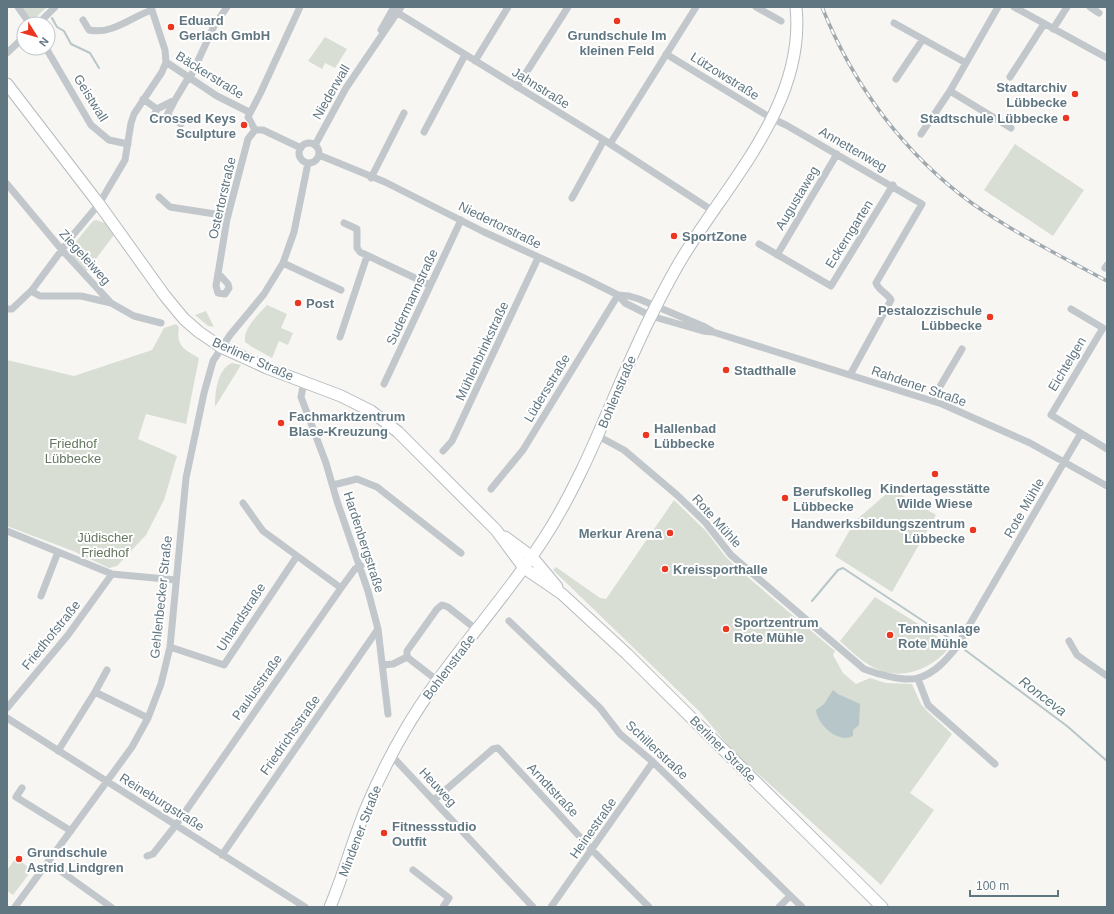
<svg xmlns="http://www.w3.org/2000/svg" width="1114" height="914" font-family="Helvetica,sans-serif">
<rect width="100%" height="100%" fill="#f7f6f3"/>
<path fill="#d9ded4" d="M21,7h26l-16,15z
M325,37l22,12 -12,19 -10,-5 -3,6 -14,-8z
M1015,144l69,46 -31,46 -69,-46z
M96,220l9,3 9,12 -28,37 -17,-18v-4l24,-29z
M267,305l20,9 -6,14 12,5 -5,12 -9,-4 -7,17 -20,-11 -7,-5c-2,-14 13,-27 22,-37z
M206,311l8,16 -6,-1 -13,-11z
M176,324l3,3c-3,19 4,22 20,31l-13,66 -40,-10 -8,25 39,17 -13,44 -18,35 -29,31 -8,2 -36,-17 -66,-25v-166l67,16 78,-26 12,-22z
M232,363l9,2 -26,42c0,-14 2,-38 17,-44z
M892,489l44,26 -44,77 -57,-36 20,-35z
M674,500l32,31 19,25 12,12 98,83 -2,4 10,18 13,11 14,-6 16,5 26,1 9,20 6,7 25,23 -42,59 24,17 -53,75 -147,-133 -35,-41 -146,-141 3,-3 44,31 6,1z
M875,597l53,33 23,16c-20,25 -54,37 -82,19 -11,-7 -20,-16 -29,-24z
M16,858l16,12 -19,25 -6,-4v-21z"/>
<path fill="#b7c6c9" d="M833,690l5,4 22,10 -1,21 -6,5v6c-15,8 -36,-12 -37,-26l8,-6z"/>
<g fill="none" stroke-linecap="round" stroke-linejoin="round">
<path stroke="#b7c6c9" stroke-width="2" d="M52,18l5,9 7,4 7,13 19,9 9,15
M812,601l26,-31 5,-2 106,70
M965,650l102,76 40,35"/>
<defs>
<path id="primary" d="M7,84l92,120 66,92 19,23 15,13 22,15 46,21 74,28 30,15 27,21 98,98 28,38 38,26 65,60 255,253
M505,537l27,20 25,30
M330,907c14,-33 23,-68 37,-101 11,-26 23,-50 37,-74 39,-68 96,-126 139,-192 46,-70 71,-151 109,-226 10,-20 20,-40 32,-59 46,-75 122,-153 112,-248"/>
</defs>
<use href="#primary" stroke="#b5bbbe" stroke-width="13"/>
<path stroke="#c1c7ca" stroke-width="7" d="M18,7l12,17
M756,7l25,14
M1014,7l93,51
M1090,7l9,6
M398,13l206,127 109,71
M83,20l6,10c23,5 42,-13 63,-20
M894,23l72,40
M38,24l17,-17
M1053,29l14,-22
M381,30l13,-23
M46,48l45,77 18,15 19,4
M7,53l17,-16
M666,54l105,64 15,7 136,79 -46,79c3,8 11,10 15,17l-41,75
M475,61l33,-54
M166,62l51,34 32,16
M1010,77l34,-53
M896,79l27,-40
M517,87l51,-80
M950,91l61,37
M143,99l14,10 18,-9 12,-20 3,-2 24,-52 13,-19
M175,100l-8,15 14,9
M152,120l5,-11
M255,130l-7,-13 12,-23 40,-87
M255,130h8l38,18
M424,132l41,-77
M921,134l29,-43 48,-84
M299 153a10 10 0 1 1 20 0a10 10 0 1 1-20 0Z
M610,144l86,-137
M315,145l31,-57 55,-81
M319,155l66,27 99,50 100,46 34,17 7,8 26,13 52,15 10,1 229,72 88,39 77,43
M371,178l33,-65
M7,184l55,66 49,53 23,13 27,7
M159,197l11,10 58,9
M572,198l32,-58
M344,223l13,6v19l3,4 70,33
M759,244l72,42 62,-101
M777,255l60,-101
M283,263l58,27
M1105,268l2,-3
M218,273l10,11 1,4 -4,6 -7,-1 -2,-7 11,-67 21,-80 7,-9
M31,291l9,5h41l30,7
M618,295l11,1 10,3 66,28 7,4
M7,309h5l20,-19 41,-55 26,-31 26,-44 6,-37 3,-9 28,-42 4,-10 -1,-12 -14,-43
M1071,309l32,19 -52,87 56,34
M340,337l27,-81
M304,381l-3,16 25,66 11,38 31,90 10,38 10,85
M384,384l77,-164
M932,400l30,-51
M598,436l26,14 53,45 28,27 26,33 133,114c13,5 40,13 54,9 16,-4 28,-18 38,-30l125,-215
M443,451l9,-10 86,-183
M333,485l24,-6 20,8 84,66
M491,489l32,-39 95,-155
M243,503l20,28 78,57
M7,531l105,43 64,6
M41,596l17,-44
M509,621l91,87 20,26 33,28 149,145
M1069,641l8,14 30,21
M170,647l54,18 73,-109
M383,665l10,-1 14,-7
M918,679l10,26 67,59
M438,681l-31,-24v-6l30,-42 5,-4 6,2 29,23
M95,692l53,26
M7,708l61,-73 44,-61
M7,718l298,189
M58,751l37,-59 12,-22
M391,755l142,152
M22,788l-6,9 55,34
M434,800l59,-51 5,-1 94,102 57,57
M222,855l156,-226
M147,856l6,-2 23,-29 165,-237 14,-19 6,-3
M48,862l63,45
M413,870l36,28 -6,9
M15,907l117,-160 16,-29 13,-34 9,-37 16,-169 18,-85 9,-32 17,-26 34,-41 19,-31 11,-31 14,-69
M551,907l102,-145
M779,907l11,-11"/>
<use href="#primary" stroke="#fff" stroke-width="11"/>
<defs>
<path id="rail" d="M822,7c31,78 83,148 151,197 42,29 89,53 134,77"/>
</defs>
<use href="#rail" stroke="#a0a9ae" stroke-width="3.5"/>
<use href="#rail" stroke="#fff" stroke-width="2" stroke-dasharray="6" stroke-linecap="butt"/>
</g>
<g fill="#eb371f" stroke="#fff" stroke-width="1.5">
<circle cx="617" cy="21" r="4"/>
<circle cx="171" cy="27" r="4"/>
<circle cx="1075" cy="94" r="4"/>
<circle cx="1066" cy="118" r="4"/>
<circle cx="244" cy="125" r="4"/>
<circle cx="674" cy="236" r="4"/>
<circle cx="298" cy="303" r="4"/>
<circle cx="990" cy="317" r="4"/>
<circle cx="726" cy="370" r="4"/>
<circle cx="281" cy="423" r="4"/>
<circle cx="646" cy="435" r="4"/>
<circle cx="935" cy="474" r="4"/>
<circle cx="785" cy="498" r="4"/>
<circle cx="973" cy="530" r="4"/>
<circle cx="670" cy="533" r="4"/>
<circle cx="665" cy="569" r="4"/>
<circle cx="726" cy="629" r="4"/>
<circle cx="890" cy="635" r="4"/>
<circle cx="384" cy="833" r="4"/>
<circle cx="19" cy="859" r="4"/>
</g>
<g text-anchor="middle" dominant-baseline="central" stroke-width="4" stroke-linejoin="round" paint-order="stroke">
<g font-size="13" font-weight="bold" fill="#607680" stroke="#fff" text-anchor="start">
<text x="179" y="20">Eduard<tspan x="179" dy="15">Gerlach GmbH</tspan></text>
<text x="617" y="35" text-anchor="middle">Grundschule Im<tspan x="617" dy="15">kleinen Feld</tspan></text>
<text x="1067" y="87" text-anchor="end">Stadtarchiv<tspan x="1067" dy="15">Lübbecke</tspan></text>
<text x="236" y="118" text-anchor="end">Crossed Keys<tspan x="236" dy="15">Sculpture</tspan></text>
<text x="1058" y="118" text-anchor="end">Stadtschule Lübbecke</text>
<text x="682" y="236">SportZone</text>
<text x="306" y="303">Post</text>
<text x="982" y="310" text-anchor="end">Pestalozzischule<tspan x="982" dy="15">Lübbecke</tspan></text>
<text x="734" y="370">Stadthalle</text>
<text x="289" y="416">Fachmarktzentrum<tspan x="289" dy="15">Blase-Kreuzung</tspan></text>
<text x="654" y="428">Hallenbad<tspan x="654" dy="15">Lübbecke</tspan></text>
<text x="935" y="488" text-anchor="middle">Kindertagesstätte<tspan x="935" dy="15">Wilde Wiese</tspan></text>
<text x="793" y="491">Berufskolleg<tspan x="793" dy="15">Lübbecke</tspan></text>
<text x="965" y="523" text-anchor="end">Handwerksbildungszentrum<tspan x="965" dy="15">Lübbecke</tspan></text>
<text x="662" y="533" text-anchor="end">Merkur Arena</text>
<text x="673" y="569">Kreissporthalle</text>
<text x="734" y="622">Sportzentrum<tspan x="734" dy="15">Rote Mühle</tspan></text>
<text x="898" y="628">Tennisanlage<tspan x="898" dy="15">Rote Mühle</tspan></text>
<text x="392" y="826">Fitnessstudio<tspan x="392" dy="15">Outfit</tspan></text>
<text x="27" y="852">Grundschule<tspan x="27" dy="15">Astrid Lindgren</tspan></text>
</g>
<g font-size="13" fill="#607680" stroke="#fff">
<text transform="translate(210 75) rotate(32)">Bäckerstraße</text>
<text transform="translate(725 76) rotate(32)">Lützowstraße</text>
<text transform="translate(541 88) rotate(32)">Jahnstraße</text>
<text transform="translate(331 92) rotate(-60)">Niederwall</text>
<text transform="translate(91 98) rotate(58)">Geistwall</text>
<text transform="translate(853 149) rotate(30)">Annettenweg</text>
<text transform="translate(222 198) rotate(-77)">Ostertorstraße</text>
<text transform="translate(797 198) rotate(-59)">Augustaweg</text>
<text transform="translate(500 225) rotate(26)">Niedertorstraße</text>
<text transform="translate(849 234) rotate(-58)">Eckerngarten</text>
<text transform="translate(85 257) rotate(48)">Ziegeleiweg</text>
<text transform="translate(412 297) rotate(-65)">Sudermannstraße</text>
<text transform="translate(482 351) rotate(-65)">Mühlenbrinkstraße</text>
<text transform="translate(253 359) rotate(24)">Berliner Straße</text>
<text transform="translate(1067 364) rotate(-59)">Eichtelgen</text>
<text transform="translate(919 386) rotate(19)">Rahdener Straße</text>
<text transform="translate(547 388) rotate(-59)">Lüdersstraße</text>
<text transform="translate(617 392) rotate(-67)">Bohlenstraße</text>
<text transform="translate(1024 508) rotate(-60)">Rote Mühle</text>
<text transform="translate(717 521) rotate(48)">Rote Mühle</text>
<text transform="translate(364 542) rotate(72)">Hardenbergstraße</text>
<text transform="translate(161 597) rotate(-84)">Gehlenbecker Straße</text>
<text transform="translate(241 617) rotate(-57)">Uhlandstraße</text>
<text transform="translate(51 635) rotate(-51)">Friedhofstraße</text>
<text transform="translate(449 667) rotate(-53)">Bohlenstraße</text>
<text transform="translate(257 687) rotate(-55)">Paulusstraße</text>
<text transform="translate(290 735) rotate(-55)">Friedrichsstraße</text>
<text transform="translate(723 749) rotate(45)">Berliner Straße</text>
<text transform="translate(657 750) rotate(43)">Schillerstraße</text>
<text transform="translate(438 787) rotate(47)">Heuweg</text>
<text transform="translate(553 790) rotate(47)">Arndtstraße</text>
<text transform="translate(162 802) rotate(32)">Reineburgstraße</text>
<text transform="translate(593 828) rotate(-55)">Heinestraße</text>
<text transform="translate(360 831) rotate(-69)">Mindener Straße</text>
</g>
<g font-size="13" fill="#66775f" stroke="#fff">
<text x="73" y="443">Friedhof<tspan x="73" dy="15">Lübbecke</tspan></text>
<text x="105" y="537">Jüdischer<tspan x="105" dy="15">Friedhof</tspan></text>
</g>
<g font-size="14" font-style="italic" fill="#5b767b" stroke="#fff">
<text transform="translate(1043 696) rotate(37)">Ronceva</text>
</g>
</g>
<rect width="1114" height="914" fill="none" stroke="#607680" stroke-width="16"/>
<g transform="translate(36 36) rotate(127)"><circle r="19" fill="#ffffff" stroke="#bfc8cc"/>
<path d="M0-3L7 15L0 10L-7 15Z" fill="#eb371f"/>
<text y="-6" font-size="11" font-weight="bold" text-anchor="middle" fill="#607680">N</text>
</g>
<path d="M970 890v6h88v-6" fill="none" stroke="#607680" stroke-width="2"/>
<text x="976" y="890" font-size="12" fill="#607680" stroke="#ffffff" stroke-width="3" paint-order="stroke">100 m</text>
</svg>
